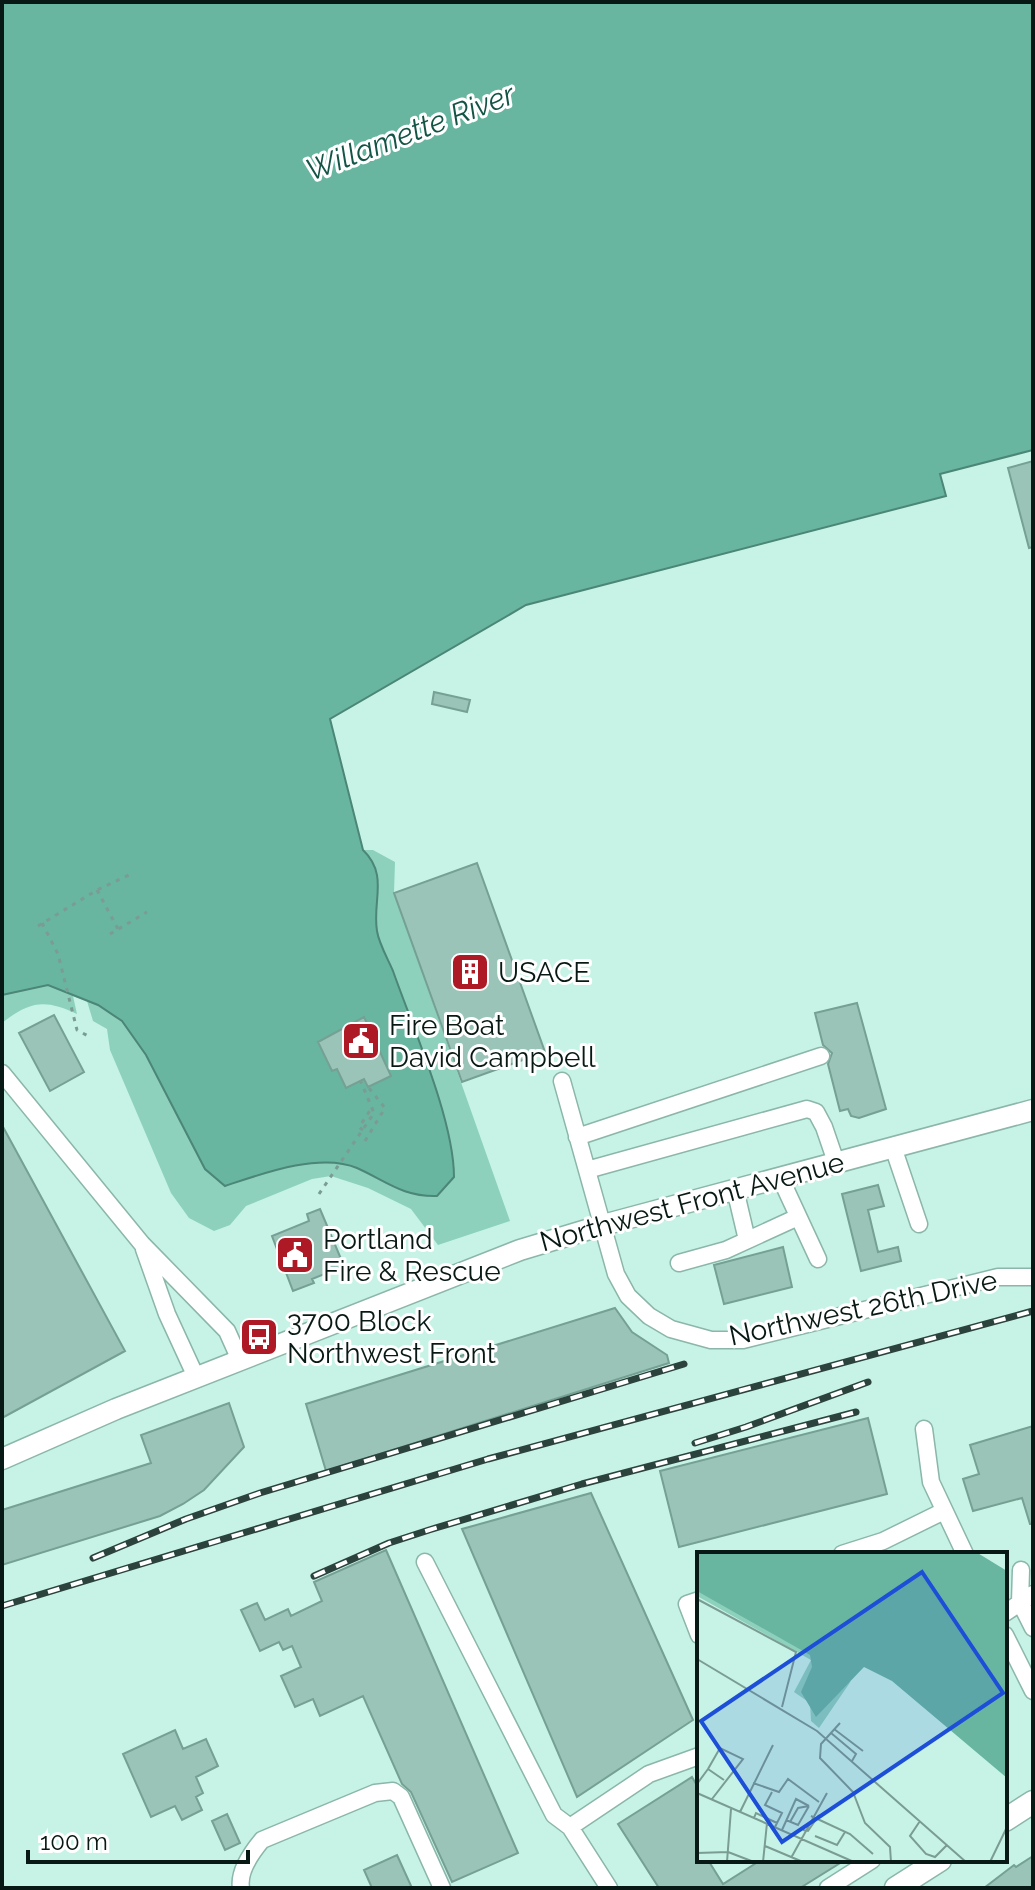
<svg xmlns="http://www.w3.org/2000/svg" width="1035" height="1890" font-family="Raleway,sans-serif">
<rect width="100%" height="100%" fill="#c6f3e5"/>
<path fill="#8dd1bd" d="M363,850h10l22,12 -1,31 116,328 -72,24 -27,-36 -43,-21 -37,-12 -19,3 -66,27 -16,19 -16,6 -25,-13 -18,-25 -61,-143 -3,-21 -14,-8 -6,-20 -14,-5 4,18c-32,-15 -47,-13 -75,9v-75l383,72z"/>
<path fill="#68b5a0" stroke="#4b8676" stroke-width="2" d="M2,2h1031v448l-93,24 6,22 -420,109 -196,114 33,131c26,25 9,51 14,81 2,13 11,28 16,40 20,57 61,149 61,206l-17,19c-34,1 -51,-15 -80,-28 -37,-16 -96,6 -132,18l-20,-17 -59,-114 -24,-34 -24,-16 -50,-20 -46,10z"/>
<path fill="#99c4b7" stroke="#75a093" stroke-width="2" d="M1033,461v86l-4,1 -21,-80z
M434,692l36,8 -3,12 -35,-8z
M477,863l68,189 -83,30 -68,-189z
M857,1003l29,106 -27,9 -8,-2 -3,-7 -8,2 -12,-47 4,-11 -9,-8 -8,-32z
M54,1015l30,57 -34,19 -31,-58z
M364,1017l27,59 -23,11 -4,-8 -18,9 -9,-19 -5,2 -14,-29z
M2,1125l123,226 -123,67z
M878,1185l6,21 -16,4 10,42 20,-5 3,14 -40,10 -19,-77z
M320,1209l24,57 -32,13 2,4 -21,8 -21,-55 37,-15 -2,-7z
M783,1247l9,40 -68,17 -10,-39z
M615,1308l17,24 35,23 2,8 -343,108 -20,-67z
M229,1403l15,44 -40,43 -21,14 -23,12 -158,49v-55l149,-47 -10,-28z
M868,1418l19,76 -208,53 -19,-76z
M1033,1426v98h-3l-8,-26 -49,13 -10,-32 16,-5 -9,-29z
M591,1493l102,227 -116,77 -115,-268z
M386,1550l132,303 -66,29 -41,-90 -9,-8 -39,-88 -43,20 -7,-17 -18,8 -14,-31 20,-9 -9,-21 -9,4 -4,-8 -19,9 -19,-41 16,-7 8,17 23,-11 3,7 31,-15 -8,-19z
M175,1730l8,19 23,-10 12,27 -22,11 7,16 -7,4 6,13 -20,10 -7,-14 -24,11 -28,-63z
M692,1777l7,12v71h9l15,24 38,-24h84l-45,28h-141l-41,-64z
M227,1814l13,29 -15,7 -13,-29z
M397,1855l15,33h-40l-8,-18z
M1033,1856v32h-49l30,-23 2,2z"/>
<g fill="none" stroke-linecap="round" stroke-linejoin="round">
<defs>
<path id="minor" d="M2,1073l140,171 85,87 13,29
M562,1081l54,193 12,22 21,20 22,13 40,11h32l255,-63h35
M577,1137l244,-81
M893,1147l26,77
M587,1170l220,-61 9,3 8,15 12,35
M780,1177l38,82
M735,1189l12,51
M144,1249l23,65 29,63
M679,1263l47,-13 72,-33
M924,1429l7,53 34,72
M842,1554l41,-13 61,-30
M425,1562l129,253 16,12 39,61
M1021,1570l-1,32 13,26
M699,1600l-12,4 12,31
M1005,1613l28,-19
M1005,1635l28,56
M570,1827l79,-53 50,-18
M241,1888c-3,-17 11,-36 21,-48l113,-47 18,-2 8,6 41,91
M828,1888l44,-28"/>
<path id="major" d="M2,1459l114,-50 404,-159 83,-25 430,-115"/>
<path id="highway" d="M1005,1820l28,-18
M896,1888l44,-28"/>
</defs>
<use href="#minor" stroke="#8bb6a9" stroke-width="19"/>
<use href="#major" stroke="#8bb6a9" stroke-width="23"/>
<use href="#highway" stroke="#8bb6a9" stroke-width="25"/>
<path stroke="#7b9c92" stroke-width="3" stroke-dasharray="4 6" stroke-linecap="butt" d="M97,890l21,39
M42,923l16,31 19,76 11,6
M38,926l59,-36 34,-16
M110,934l37,-22
M363,1130l-4,-3 12,-18
M365,1141l20,-33 -17,-21
M319,1194l55,-81 -13,-31"/>
<use href="#minor" stroke="#fff" stroke-width="16"/>
<use href="#major" stroke="#fff" stroke-width="20"/>
<use href="#highway" stroke="#fff" stroke-width="22"/>
<defs>
<path id="rail" d="M695,1443l51,-16 122,-45
M93,1558l93,-39 74,-26 424,-129
M314,1576l75,-33 40,-13 153,-46 274,-72
M2,1606l486,-147 545,-148"/>
</defs>
<use href="#rail" stroke="#2c423d" stroke-width="7"/>
<use href="#rail" stroke="#fff" stroke-width="4" stroke-dasharray="12" stroke-linecap="butt"/>
</g>
<defs>
<symbol id="building-square" viewBox="-11 -11 22 22"><rect x="-9" y="-9" width="18" height="18" rx="4" fill="#ad1a26" stroke="#fff"/><path d="M-4-6H4V6H1V3H-1V6H-4ZM-2.5-4.3h1.7v1.8h-1.7ZM.8-4.3h1.7v1.8H.8ZM-2.5-1h1.7V.8h-1.7ZM.8-1h1.7V.8H.8Z" fill="#fff"/></symbol>
<symbol id="civic-square" viewBox="-11 -11 22 22"><rect x="-9" y="-9" width="18" height="18" rx="4" fill="#ad1a26" stroke="#fff"/><path d="M-.6-6.5H3V-4.5H.6V-3L4-1V1h2V6H-6V1h2V-1L-.6-3ZM-1.2 2.5V6h2.4V2.5Z" fill="#fff"/></symbol>
<symbol id="bus-square" viewBox="-11 -11 22 22"><rect x="-9" y="-9" width="18" height="18" rx="4" fill="#ad1a26" stroke="#fff"/><path d="M-5-6H5V4H4V6H2V4H-2V6H-4V4H-5ZM-3.5-4V0h7V-4ZM-3.5 1.2v1.5H-2V1.2ZM2 1.2v1.5H3.5V1.2Z" fill="#fff"/></symbol>
</defs>
<g fill-rule="evenodd">
<use href="#building-square" x="448" y="950" width="44" height="44"/>
<use href="#civic-square" x="339" y="1019" width="44" height="44"/>
<use href="#civic-square" x="273" y="1233" width="44" height="44"/>
<use href="#bus-square" x="237" y="1315" width="44" height="44"/>
</g>
<g text-anchor="middle" dominant-baseline="central" stroke-width="6" stroke-linejoin="round" paint-order="stroke">
<g font-size="28" fill="#081915" stroke="#fff" text-anchor="start">
<text x="498" y="972">USACE</text>
<text x="389" y="1025">Fire Boat<tspan x="389" dy="32">David Campbell</tspan></text>
<text x="323" y="1239">Portland<tspan x="323" dy="32">Fire &amp; Rescue</tspan></text>
<text x="287" y="1321">3700 Block<tspan x="287" dy="32">Northwest Front</tspan></text>
</g>
<g font-size="28" fill="#081915" stroke="#fff">
<text transform="translate(692 1202) rotate(-15)">Northwest Front Avenue</text>
<text transform="translate(863 1308) rotate(-12)">Northwest 26th Drive</text>
</g>
<g font-size="30" font-style="italic" fill="#145446" stroke="#fff">
<text transform="translate(410 132) rotate(-21)">Willamette River</text>
</g>
</g>
<g transform="translate(697 1552)">
<rect width="310" height="310" fill="#c6f3e5"/>
<path d="M0,32l120,66 21,40 13,-9 -32,47 -8,-7 -1,-18 -16,-11 17,-32 -114,-64z" fill="#8dd1bd"/>
<path d="M0,0h279l31,19v207l-115,-97 -28,-14 -48,50 -15,-25 11,-25 -2,-12 -113,-64z" fill="#68b5a0"/>
<path fill="none" stroke="#7a9c92" stroke-width="2" d="M0,47l99,53 -14,55M0,107l120,72 149,131M143,171l-19,21 -1,14 33,34 12,31 25,24 1,15M137,177l29,22M134,181l25,21 -4,7M11,217l12,-21 23,11 -31,40M56,231l26,9 9,-13 31,23M0,232l11,-15 16,11M75,240l-7,13 17,8 -7,14M0,241l157,69M43,260l33,-67M114,264l39,18 23,20M57,266l2,-5 21,10M89,268l12,5 11,-19M223,269l-10,15 16,18 9,3 12,-12M93,270l8,-14 11,-2M85,278l14,-31 13,7M106,278l5,1 11,-16M118,284l22,9 8,-13M68,294l38,16M31,300l26,10M0,301l31,-1M94,306l36,-65M30,310l4,-53M66,310l4,-39M293,310l17,-35"/>
<path fill="#1d4ed8" fill-opacity="0.15" stroke="#1d4ed8" stroke-width="4" d="M225,20l81,121 -221,149 -81,-121z"/>
<rect width="310" height="310" fill="none" stroke="#081915" stroke-width="4"/>
</g>
<rect width="1035" height="1890" fill="none" stroke="#081915" stroke-width="8"/>
<path d="M28 1850v12h220v-12" fill="none" stroke="#081915" stroke-width="4"/>
<text x="40" y="1850" font-size="24" fill="#081915" stroke="#ffffff" stroke-width="6" paint-order="stroke">100 m</text>
</svg>
